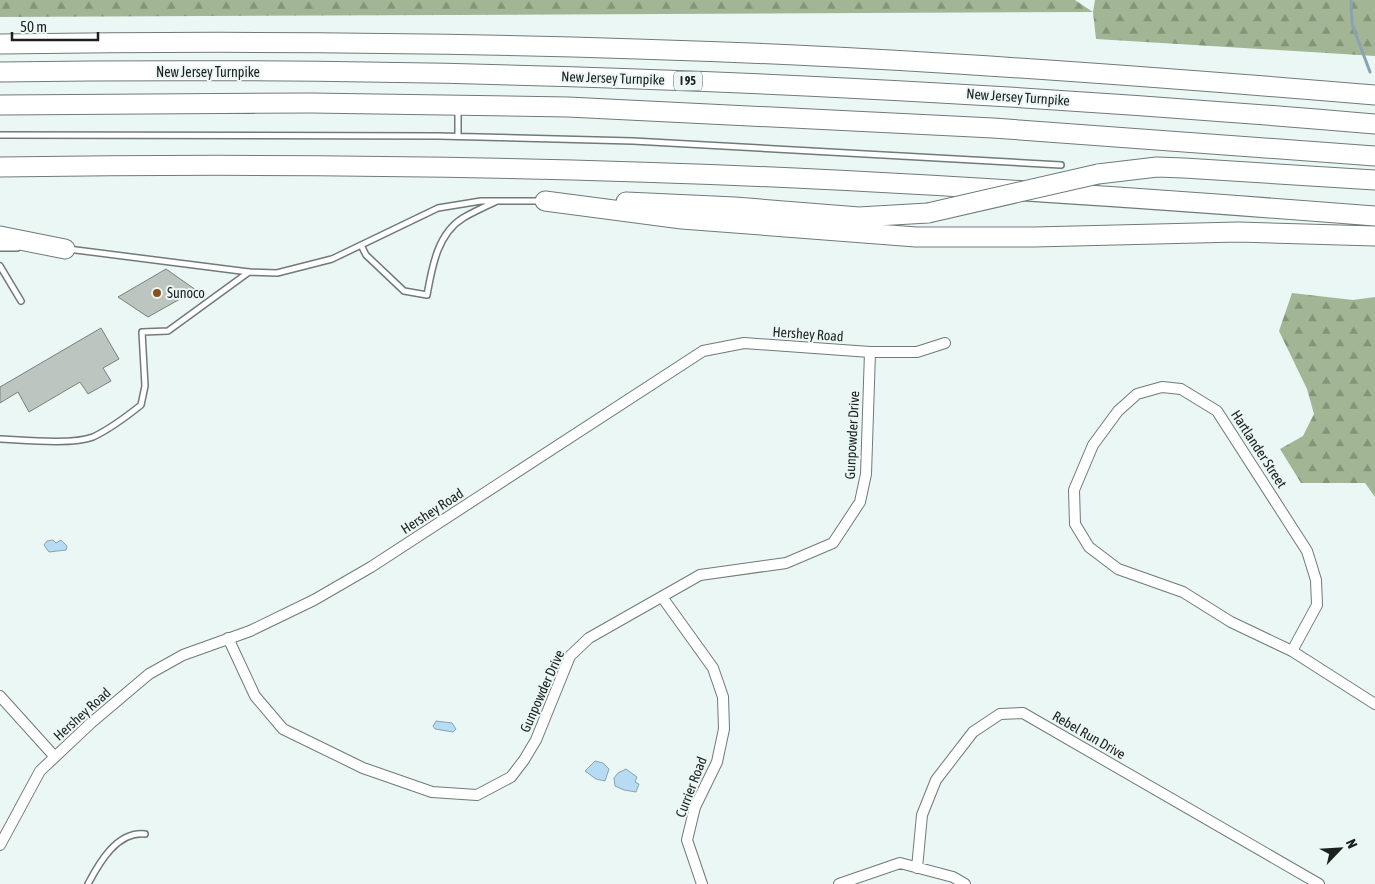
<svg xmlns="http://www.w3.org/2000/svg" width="1375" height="884" font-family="'Asap Condensed',sans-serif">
<defs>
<pattern id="forest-firs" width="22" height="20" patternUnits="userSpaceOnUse" patternTransform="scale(1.25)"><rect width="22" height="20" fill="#a2b695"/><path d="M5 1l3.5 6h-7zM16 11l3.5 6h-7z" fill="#839479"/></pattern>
</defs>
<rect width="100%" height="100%" fill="#ebf7f5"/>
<path fill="url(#forest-firs)" d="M0,0h1075l18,12 2,-12h280v56l-279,-17 -3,-27 -1093,5z
M1292,293l61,7 22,-3v200l-10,-14h-64l-21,-34 23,-13 11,-22 -7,-25 -28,-58z"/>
<path fill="#b6dbf3" stroke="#88a3b3" d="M53,540l3,3 5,-3 6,6 -1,4 -17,2 -5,-7 3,-4z
M436,721l16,2 4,6 -3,3 -18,-3 -2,-3z
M595,761l8,2 6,6 -4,12 -9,-2 -11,-8z
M626,769l11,8 -2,5 4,2 -3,8 -12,-2 -9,-4 -1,-8 4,-5z"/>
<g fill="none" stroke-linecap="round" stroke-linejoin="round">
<path stroke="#88a3b3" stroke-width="3" d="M1351,0l1,24 18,48"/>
</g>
<path fill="#bcc5bf" stroke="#79817c" d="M166,269l30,21 -48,27 -30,-20z
M101,328l18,31 -16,9 8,13 -23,13 -8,-12 -51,30 -11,-20 -18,11v-16z"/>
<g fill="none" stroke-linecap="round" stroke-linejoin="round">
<defs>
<path id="service" d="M0,135l438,1 195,5 428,24
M458,136v-26
M361,245l5,10 38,36 23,4c5,-27 10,-61 36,-77 10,-6 21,-11 32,-16
M0,248h17
M68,249l181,23 28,1 55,-14 106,-51 43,-7h60
M0,266l21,35
M0,439c23,1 72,6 93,-2 17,-8 33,-20 48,-32l4,-19 -3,-54 26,-1 81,-59
M88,884c11,-21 29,-53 57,-50"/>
<path id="minor" d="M662,597l51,71 10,29 1,32 -7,33 -22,45 -8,33 15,44
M228,638l27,58 28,33 80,39 69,24 45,3 34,-18 13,-17 12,-20 34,-84 19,-18 111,-63 86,-12 47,-20 27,-41 6,-28 4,-122
M1292,651l25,-46 -1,-25 -9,-29 -90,-140 -36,-22 -19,-2 -25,7 -19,17 -25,34 -19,45 1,34 14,23 29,22 65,23 48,30 61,29 83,53
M0,696l55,61
M0,845l40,-74 51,-48 58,-49 34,-19 67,-24 64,-31 57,-33 332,-216 41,-8 126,9h47l28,-9
M917,868l5,-53 14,-35 37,-48 27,-18 23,-1 296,171
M839,884l61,-21 53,14 12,7"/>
<path id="motorway" d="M0,44c265,-4 531,-1 795,11 194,9 387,24 580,40
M0,72c459,-7 918,13 1375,52
M0,105l311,-2 257,4 425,21 382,28
M0,167c265,-4 530,-1 795,11 194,9 387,23 580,38
M1098,174l59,-7 27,1 191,12
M545,201l137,18 234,18h118l204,-5 137,4
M626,202l109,5 124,10 69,-4
M0,236l65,13"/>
</defs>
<use href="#service" stroke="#707a78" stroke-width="8"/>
<use href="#minor" stroke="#707a78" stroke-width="12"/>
<use href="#motorway" stroke="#707a78" stroke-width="21"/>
<use href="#service" stroke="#fff" stroke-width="5"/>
<use href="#minor" stroke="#fff" stroke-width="10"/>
<use href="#motorway" stroke="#fff" stroke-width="19"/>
<defs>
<path id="motorway-bridge" d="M928,213l170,-39"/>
</defs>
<use href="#motorway-bridge" stroke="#707a78" stroke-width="21" stroke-linecap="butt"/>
<use href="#motorway-bridge" stroke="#fff" stroke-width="19"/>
</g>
<circle fill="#8f4f19" stroke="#ebf7f5" stroke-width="2" cx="157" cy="293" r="5"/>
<g text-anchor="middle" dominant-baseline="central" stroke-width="4" stroke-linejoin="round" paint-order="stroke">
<rect fill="#ebf7f5" stroke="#5a605f" stroke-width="1" x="674" y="71.5" width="28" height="19" rx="4"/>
<g font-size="12" font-weight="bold" fill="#1c201f">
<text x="688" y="81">I 95</text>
</g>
<g font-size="14" fill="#1c201f" stroke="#ebf7f5">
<text x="208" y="72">New Jersey Turnpike</text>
<text transform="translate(613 78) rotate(2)">New Jersey Turnpike</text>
<text transform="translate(1018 97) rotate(4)">New Jersey Turnpike</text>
<text transform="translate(808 334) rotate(4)">Hershey Road</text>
<text transform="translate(852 435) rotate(-87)">Gunpowder Drive</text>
<text transform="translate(1259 449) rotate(57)">Hartlander Street</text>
<text transform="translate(432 511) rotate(-33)">Hershey Road</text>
<text transform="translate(542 691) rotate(-66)">Gunpowder Drive</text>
<text transform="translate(82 714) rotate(-42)">Hershey Road</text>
<text transform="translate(1089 735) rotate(30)">Rebel Run Drive</text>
<text transform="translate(691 787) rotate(-69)">Currier Road</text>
</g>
<g font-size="14" fill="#1c201f" stroke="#ebf7f5" text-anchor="start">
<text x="167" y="293">Sunoco</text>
</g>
</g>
<g transform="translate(1340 849) rotate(65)" stroke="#ebf7f5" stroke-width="4" paint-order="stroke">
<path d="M0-4L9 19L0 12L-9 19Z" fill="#1c201f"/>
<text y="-8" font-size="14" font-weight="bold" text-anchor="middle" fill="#1c201f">N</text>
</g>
<path d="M12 32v8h86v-8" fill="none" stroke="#1c201f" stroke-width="2.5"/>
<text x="20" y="32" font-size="15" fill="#1c201f" stroke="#ebf7f5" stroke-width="4" paint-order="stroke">50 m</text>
</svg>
